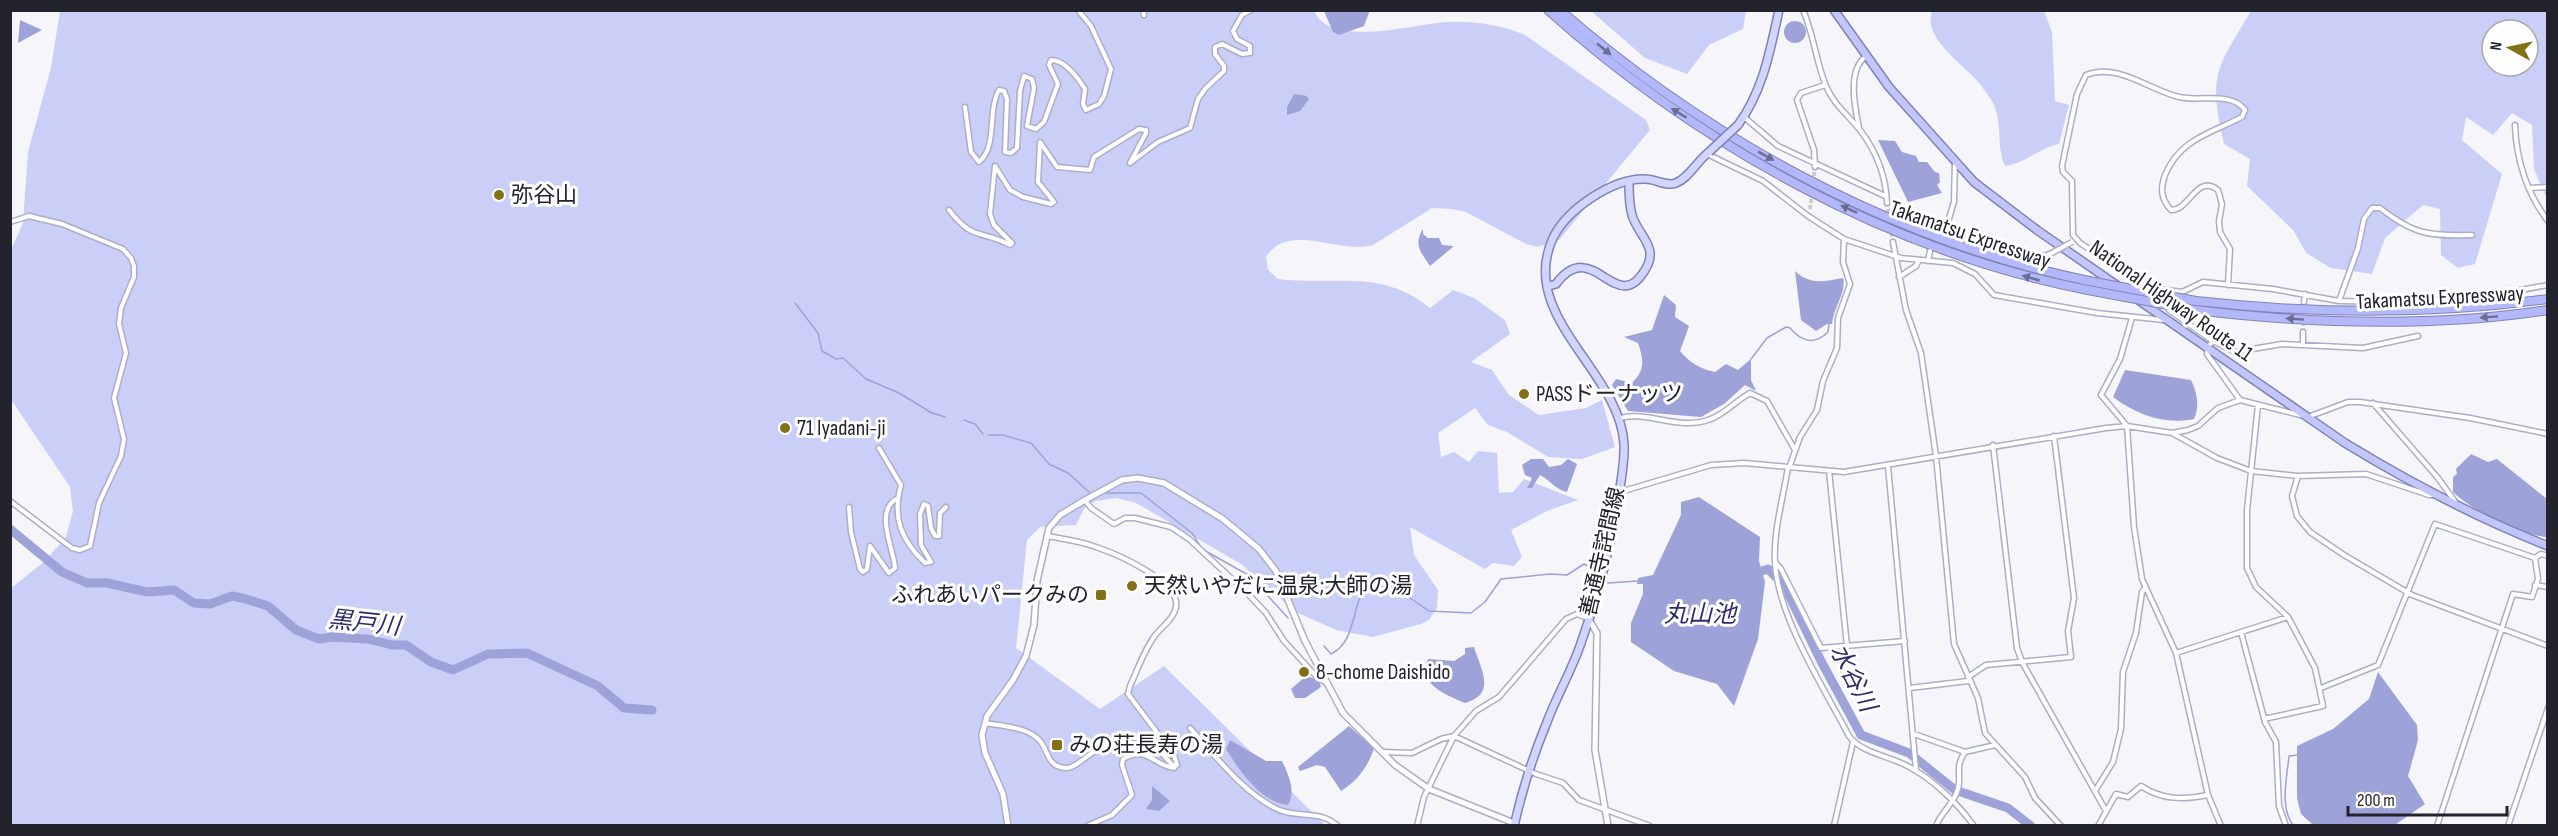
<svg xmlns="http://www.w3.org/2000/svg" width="2558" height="836" font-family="'Sofia Sans Condensed','Noto Sans JP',sans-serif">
<rect width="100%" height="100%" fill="#f5f5fa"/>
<path fill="#cacff7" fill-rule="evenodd" d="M1314,10c14,40 104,13 134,12 27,-1 53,3 77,13l121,85 4,10 -91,110 -21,7 -12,-3 -60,-32 -14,-3 -20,-1 -59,37c-33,10 -84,-24 -107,12l2,13 10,9c58,7 103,-11 152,29l23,-18 21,8 31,22 5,14 -39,28 21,8 17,25 30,20 47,-7 16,-8 13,47 -33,12 -34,-2 -41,-25 -19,-7 -13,-17 -37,25 3,24 13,-5 15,10 9,-11 19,2 2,40 14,-1 11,-13 54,21 -31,11 -36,19 11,27 -8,9 -21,-3 -8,6 -75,-42 4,28 24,35 -1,18 -8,12 -8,4 -48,13 -37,-7 -40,-18 -55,-48 -105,-61 -19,-5 -21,3 -11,6 -9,18 -36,2 -13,13 -11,108 84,61 64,-43 161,159h-1314l-1,-236 35,-28 21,-24 7,-26 -3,-24 -60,-89 1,-148 12,-27 5,-71 23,-84 9,-57z
M1591,11h155l-3,18 -34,16 -22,29 -42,-16z
M1932,11h112l8,21 3,69 14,4 -10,39c-20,4 -33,19 -54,22 -9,-19 -2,-44 -12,-63 -3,-6 -9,-13 -13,-19 -15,-19 -58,-45 -48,-73z
M2251,11h296v188l-13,-30 -2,-44 -20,-12 -19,22 -27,-18 -4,23 40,34 -27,90 -17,4 -17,-13 -1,-46 -17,-4 -38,33 -13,36 -41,-6 -25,-15 -12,-22 -47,-45 3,-27 -26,-15c-16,-70 -8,-74 27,-133zM2492,30h36v36h-36z"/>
<path fill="#9da2d8" d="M1370,10l-6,16 -25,9 -6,-3 -9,-21z
M20,20l22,10 -24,13z
M1784 32a11 11 0 1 1 22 0a11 11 0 1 1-22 0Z
M1294,94l13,2 2,3 -9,12 -13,4v-8z
M1878,140l17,1 7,11 14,4 3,6h8l8,10 4,1 1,9 -3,3 5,8 -34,9z
M1423,229v5l5,4h11l3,7 12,1 -24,20c-9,-14 -17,-21 -7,-37z
M1795,271c16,15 30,10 48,7 4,13 -10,31 -11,46h-5l-11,7 -15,-11z
M1664,295l12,10 -1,12 14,9 -9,25c10,12 21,18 35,21l11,-8 12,6 13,-11v21l5,11 -11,-6 -21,19 -23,13 -73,-6 -16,-26 4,-6 16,4c13,-13 12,-23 6,-40l-14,-6 28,-7z
M2125,370l66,10c6,12 9,26 3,39 -30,6 -57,-4 -81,-22z
M2471,454l17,8 9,-3 50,40v38c-25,-2 -76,-27 -94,-45v-15l4,-3 -1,-5z
M1531,459h12l6,8 12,-2 7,-6 9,5 -10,28c-13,-3 -17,-12 -27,-17l-8,13h-5l5,-10 -7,-3 -3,-10z
M1699,497l61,40 -1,24 6,21 -7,57 -24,67 -17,-22 -43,-13 -43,-29v-19l12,-29v-10h-6l1,-6 15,-3 28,-60v-13z
M1474,647c7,23 23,47 -9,56 -18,-8 -49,-19 -37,-44l26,2 11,-7v-6z
M2378,672l39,53 1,15 -10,36 17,28 -30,21h-82l-12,-11 -4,-16v-52l36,-17 36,-30z
M1306,676l13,4 2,7 -16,11h-10l-4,-9z
M1349,726l25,22c-6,19 -16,32 -33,43l-16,-24 -8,-2 -17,6 -2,-4z
M1230,740l36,21h16c7,15 14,30 6,44 -27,-2 -49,-35 -62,-56z
M1152,786l18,15 -11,10 -13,-2 6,-9z"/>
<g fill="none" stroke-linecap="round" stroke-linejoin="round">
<path stroke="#9da2d8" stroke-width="1.5" d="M795,303l23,30 4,18 14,8 7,-1 23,21 33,14 33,20 13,4
M1751,359l16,-21 19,-11 4,1c11,13 24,18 38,4l1,-8
M964,420l11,4 8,10
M988,435h15l28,8 18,21 19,9 21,19
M1104,493h37l51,40 10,16 48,27 38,42
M1605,580l3,3 29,-2
M1324,646l7,8c29,-14 18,-58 40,-68l23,1 35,24 42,2 14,-11 16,-23 49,-5 17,1 17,-11 14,8
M2294,826c-15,-17 -7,-49 -5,-70l9,-1"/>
<path stroke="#9da2d8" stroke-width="9" d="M10,529l52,43 25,11h20l40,9 27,-2 20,13 16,1 22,-8 14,3 22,7 28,24 23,9 13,-2 36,2 24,6h14l25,17 22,8 35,-16 39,-1 71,33 26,22 28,2
M1752,574l16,-5 16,16 37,76 40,74 48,18 46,37 53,18 23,18"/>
<path stroke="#cbcbd1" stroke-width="4" stroke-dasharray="4 2" stroke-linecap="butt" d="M1813,182l2,-15
M1887,203l6,39
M1810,209l2,-17
M2303,332l1,-30"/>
<defs>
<path id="minor" d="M1143,10l1,5
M1803,10c11,25 13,52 23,76 8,19 22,29 34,44 16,21 26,47 27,73
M965,107l6,45 8,10c19,-15 8,-52 20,-72l5,1 3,8 -2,53 6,1 6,-5 3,-57 4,-15 8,3 2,9 -7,38 9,3 8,-7 14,-38 -9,-19 2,-5c14,0 27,18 34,29l-2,15 3,6 13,-6 5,-8 7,-27 -20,-43 -13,-16
M1744,117l34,29 107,50
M2515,125c1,34 12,69 33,96
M1859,128c-4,-21 -12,-56 6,-71
M1707,154l56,27 45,35 36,23 57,19 52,5 22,11 19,21 103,18 67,7
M1815,167l-1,-17 -17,-50 4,-7 24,-8
M2530,188l18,-1
M949,210c25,32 31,19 61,35l2,-2 -18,-18 -4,-11 5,-48 15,24 13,7 28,7 3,-2 -16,-20 2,-40 17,25 33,3 4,-13 45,-28 7,1v3l-16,30 28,-21 32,-14 8,-29 7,-10 19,-18v-5l-9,-12v-7l7,-3 20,10 8,-1v-7l-13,-7 -4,-8 9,-16 9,-5
M10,222l19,-6 33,8 61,25 8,9 3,8v11l-13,31 -2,16 7,29 -12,45 10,41 -3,17 -22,47 -9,43 -10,4 -8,-2 -62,-47
M1947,225l7,-23 1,-41
M1938,228l2,-4 6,1c25,10 78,41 104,29
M1893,242l13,68 15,43 15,103 18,188 24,54 7,35 40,44 10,21 26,28
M1928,261l2,-10
M1899,277l17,-11 3,-6
M2228,285l2,-36 -10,-17 -1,-11 3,-17 -4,-14c-21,-17 -29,21 -47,20 -10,-11 -11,-21 -6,-35 15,-36 46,-42 77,-58l3,-7c-14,-19 -45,-8 -66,-13 -30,-7 -62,-35 -93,-22l-9,19 -15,72 1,6 9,9 1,54 7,8 60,39 19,7 23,3 21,-10 70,7 66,12 63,1 85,-6 61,-11
M2162,295l7,15 44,31
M2339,301l19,-53 6,-29 8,-11h8c34,27 50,28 92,27
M2304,302l1,-8
M2132,318l-12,41 -19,36 26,31 7,101 8,52 34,74 32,142 13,31
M2303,345v-13
M2240,400l-33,-46v-6l6,-7 22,11 47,-8 81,4 55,-12
M2373,403l65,75 18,25
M2258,405l-11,105v58l9,19 32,30 27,51 8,38 -59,13
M1620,418c27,-7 57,11 85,3 18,-5 29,-19 45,-28l17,8 28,49
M2172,433l45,25 34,13 47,5 68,-2 63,21h6
M1993,445l24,203 5,14 84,149
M879,448l22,37c-9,33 0,55 24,78l6,-1 -10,-17 -1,-31 4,-10 4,2 3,22 4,8h4l1,-23 6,-6
M1888,466l28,304
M1788,467c-5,32 -15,65 -13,96 3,54 49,125 74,173 13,18 43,20 62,32 24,13 47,36 63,58
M1789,468l11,-31 17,-27 6,-29 14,-33 1,-30 12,-34 -7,-22 1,-22
M1829,471l18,175
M2298,476l-6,20 5,20 13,16 34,23 68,40 136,51
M1620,492l91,-27 33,-2 100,9 262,-44 21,-2 45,7 16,-3 10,-4 20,-18 22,-8 68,17 40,-15h12l110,16 78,16
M1085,500l6,8 23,16 11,-6h10l36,9 18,12 57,53 20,21 18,28 31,34 11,8
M849,507l2,25 9,37 3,3 4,-3 3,-23 19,27 6,-5c-1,-19 -22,-58 3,-70
M1047,536c16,3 34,5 49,11 21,7 85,35 80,60 -2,11 -12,18 -19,26 -12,14 -19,36 -27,53l-2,8 46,61 3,10 -3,2
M1775,562l6,7 40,79 84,-7
M2535,585l13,2
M2241,632l24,90 11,20 3,64 7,20
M2176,653l112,-36
M1968,677l18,-12 85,-8 -3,-26 6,-33 -20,-162
M1910,688l58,-7
M2321,688l57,-23 57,-141 100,34 6,-4 7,2
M985,723c17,3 44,4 56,19 6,8 7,22 19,25 9,3 14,-1 21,-6 40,-30 60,-35 93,6
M1190,728c26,28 52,64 87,81 21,10 42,0 61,17
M1914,734l51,18
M1383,752l29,1 29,-14 13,-3 82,38 27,9 16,17 71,26
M2095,791l18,-29 8,-33 2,-57 13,-39 6,-41 3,-4
M1087,826l25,-11 20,-20 -10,-30 1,-6c25,-14 29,6 51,9
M1417,826l7,-29 30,-61 22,-25 23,-14 67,-78 11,-5 11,4
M1834,826l19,-84
M1936,826c5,-14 18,-22 22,-37 4,-14 -4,-21 7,-37l30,-7
M2098,826l18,-32 12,3 13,-11c21,14 42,14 67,9
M2437,826l76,-232 19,3 6,-18 -3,-21
M2508,826l40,-118"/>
<path id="tertiary" d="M1588,618l9,15 -2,117 13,76
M1008,826l-5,-32 -18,-41 -3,-18 5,-19 26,-36 13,-24 8,-31 3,-44 12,-53 11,-13 25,-15 37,-20 16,-2 26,5 59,36 36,30 17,22 29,70 38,72 52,52 34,24 85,34"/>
<path id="primary" d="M1738,125c25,-34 32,-74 41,-115
M1549,286l7,-2c37,-50 60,35 89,-14 15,-23 -7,-34 -13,-55 -3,-11 -3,-21 -3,-32
M1514,826c8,-36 19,-70 33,-104 10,-27 25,-52 34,-79 16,-44 28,-90 36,-136 3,-21 8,-43 7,-63 -4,-73 -107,-128 -71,-206 14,-29 60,-60 92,-59 11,0 21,8 31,4 13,-5 22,-23 33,-31"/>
<path id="trunk" d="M1834,10l55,77 85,95 63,48 308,213c64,39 132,75 203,103"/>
<path id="motorway" d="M1548,10c151,135 340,241 540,280
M1560,10c149,130 334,231 529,271
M2196,301c117,13 235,14 352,-2
M2195,310c117,14 235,18 353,0"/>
</defs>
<use href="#minor" stroke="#acaec7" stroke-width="7"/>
<use href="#tertiary" stroke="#acaec7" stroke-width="8"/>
<use href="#primary" stroke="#8084b2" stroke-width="10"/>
<use href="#trunk" stroke="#8084b2" stroke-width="10"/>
<use href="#motorway" stroke="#8084b2" stroke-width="10"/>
<use href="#minor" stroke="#fff" stroke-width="4"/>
<use href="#tertiary" stroke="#fff" stroke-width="5"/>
<use href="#primary" stroke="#d1d4fc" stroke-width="7"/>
<use href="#trunk" stroke="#c2c6fb" stroke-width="7"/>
<use href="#motorway" stroke="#b2b8fa" stroke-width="8"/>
<defs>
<path id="minor-bridge" d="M2050,254l22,-12"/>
<path id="primary-bridge" d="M1709,152l29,-27"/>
<path id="motorway-bridge" d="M2089,281l107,20
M2088,290l107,20"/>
</defs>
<use href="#minor-bridge" stroke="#acaec7" stroke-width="7" stroke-linecap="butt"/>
<use href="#primary-bridge" stroke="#8084b2" stroke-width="10" stroke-linecap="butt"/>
<use href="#motorway-bridge" stroke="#8084b2" stroke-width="10" stroke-linecap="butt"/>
<use href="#minor-bridge" stroke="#fff" stroke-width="4"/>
<use href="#primary-bridge" stroke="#d1d4fc" stroke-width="7"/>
<use href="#motorway-bridge" stroke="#b2b8fa" stroke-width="8"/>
</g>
<defs><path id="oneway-solid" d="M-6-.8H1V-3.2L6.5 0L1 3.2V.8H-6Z" transform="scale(1.5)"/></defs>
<g fill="#6a6e94">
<use href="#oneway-solid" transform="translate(1604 49) rotate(39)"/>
<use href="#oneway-solid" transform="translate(1679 113) rotate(-148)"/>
<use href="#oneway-solid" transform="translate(1766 156) rotate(29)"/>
<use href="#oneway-solid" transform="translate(1849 209) rotate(-155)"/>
<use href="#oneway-solid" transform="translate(2031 278) rotate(-164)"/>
<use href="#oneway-solid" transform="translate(2489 317) rotate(176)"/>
<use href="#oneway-solid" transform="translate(2295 319) rotate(-176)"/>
</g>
<g fill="#817315" stroke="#fff" stroke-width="2">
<circle cx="499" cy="195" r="6"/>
<circle cx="1524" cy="394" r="6"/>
<circle cx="785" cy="428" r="6"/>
<circle cx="1132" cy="586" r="6"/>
<rect x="1095" y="589" width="12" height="12" rx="3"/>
<circle cx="1304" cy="672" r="6"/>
<rect x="1051" y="739" width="12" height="12" rx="3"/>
</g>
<g text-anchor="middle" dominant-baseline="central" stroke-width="6" stroke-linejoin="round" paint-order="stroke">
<g font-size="22" fill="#22232d" stroke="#fff" text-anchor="start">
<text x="511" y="195">弥谷山</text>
<text x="1536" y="394">PASSドーナッツ</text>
<text x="797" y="428">71 Iyadani-ji</text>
<text x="1144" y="586">天然いやだに温泉;大師の湯</text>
<text x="1089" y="595" text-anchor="end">ふれあいパークみの</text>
<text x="1316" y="672">8-chome Daishido</text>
<text x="1069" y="745">みの荘長寿の湯</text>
</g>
<g font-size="22" fill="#22232d" stroke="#fff">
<text transform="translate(1970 235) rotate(19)">Takamatsu Expressway</text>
<text transform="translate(2440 298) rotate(-3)">Takamatsu Expressway</text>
<text transform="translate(2171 301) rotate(35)">National Highway Route 11</text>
<text transform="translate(1603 552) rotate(-77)">善通寺詫間線</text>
</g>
<g font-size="24" font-style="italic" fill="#2d2b6b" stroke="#fff">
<text x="1700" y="614">丸山池</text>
<text transform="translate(364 623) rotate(6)">黒戸川</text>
<text transform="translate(1853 678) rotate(63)">水谷川</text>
</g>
</g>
<rect width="2558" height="836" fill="none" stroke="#22232d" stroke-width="24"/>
<g transform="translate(2510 48) rotate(278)"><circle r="28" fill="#ffffff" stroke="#a7a7ab" stroke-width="1.5"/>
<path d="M0-4.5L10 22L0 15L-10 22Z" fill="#817315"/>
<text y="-9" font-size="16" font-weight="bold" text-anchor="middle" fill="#22232d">N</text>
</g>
<path d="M2348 806v9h159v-9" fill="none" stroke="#22232d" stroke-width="3"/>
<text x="2357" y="806" font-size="18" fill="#22232d" stroke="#ffffff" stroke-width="4.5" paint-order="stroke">200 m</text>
</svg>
